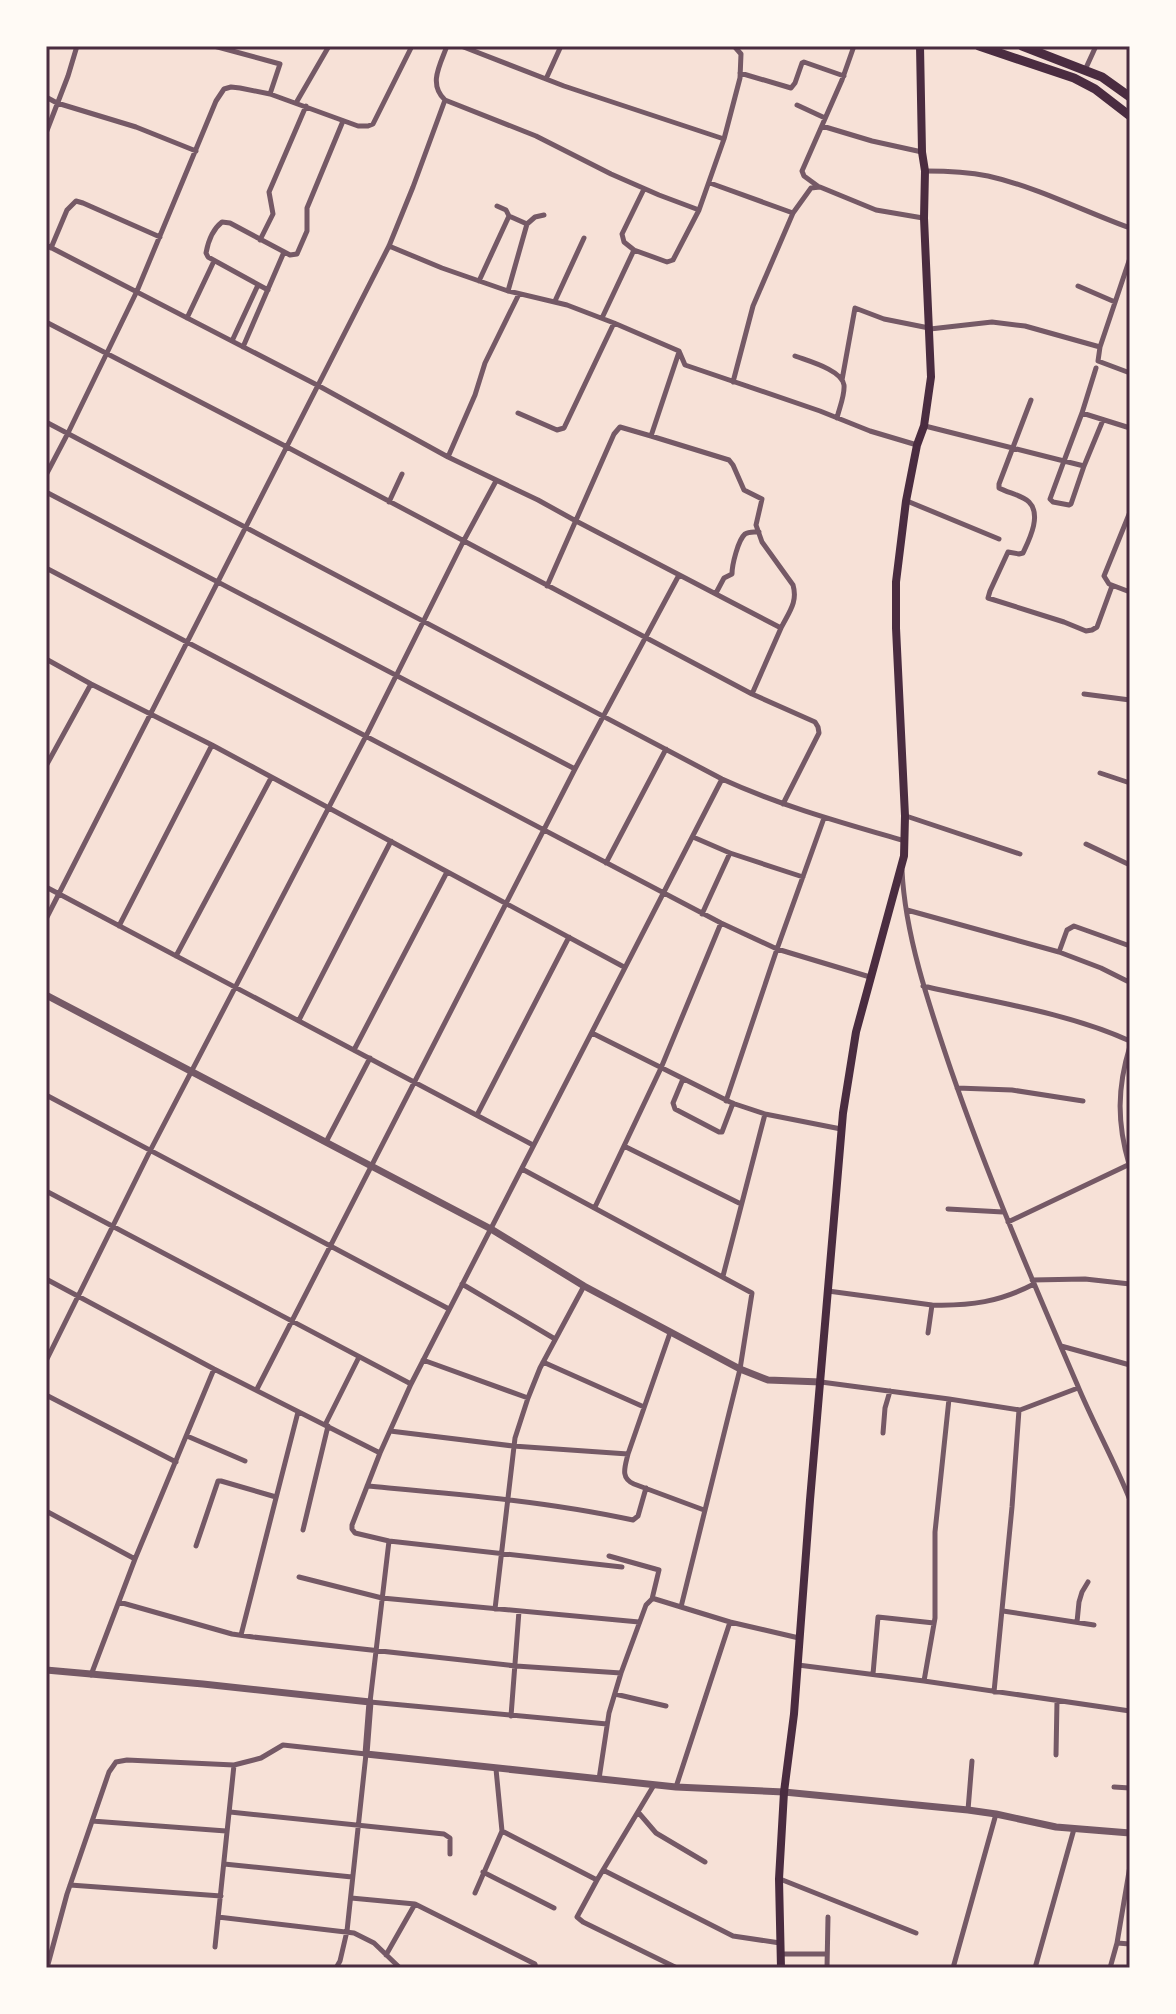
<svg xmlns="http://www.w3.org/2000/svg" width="1176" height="2014" font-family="Commissioner,sans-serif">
<rect width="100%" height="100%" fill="#f7e1d7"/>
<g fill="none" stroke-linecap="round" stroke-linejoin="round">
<path stroke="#755966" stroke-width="5" d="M214,46l66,18 -10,30
M461,46l103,40 160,53 -25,71 -26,50 -6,2 -33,-12
M1085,70l11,-24
M740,73l51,15 4,-5 7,-20 2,-1 40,14
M546,79l15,-33
M46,97l11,6 79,24 60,24
M445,100l91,36 75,38 48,21 40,15
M296,103l33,-57
M797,105l28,13
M822,126l50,15 50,11
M46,133l22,-57 9,-30
M724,139l16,-61 1,-24 -7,-8
M926,171c21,0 42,1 62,5 49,11 95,35 142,52
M710,183l83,30
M819,187l-15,-11 -2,-5 40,-91 12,-34
M509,216l18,8
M260,240l13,-26 -4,-22 37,-86
M46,245l273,141 129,71 90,43 38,21 205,107 -29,66
M389,246l53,22 66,23 59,14 47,18 65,28 6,14 3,1 132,45 50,20 47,14
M51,248l16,-38 9,-9 7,2 77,34
M479,281l30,-65 -3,-6 -9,-4
M1078,286l37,16
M268,290l-60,-33 -2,-4c2,-11 7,-24 16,-31l8,1 60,32 7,-1 10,-23v-23l36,-87
M508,291l19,-67 8,-7 9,-2
M555,301l29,-63
M187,318l27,-57
M602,318l32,-68 -10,-8 -2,-8 22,-45
M46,322l241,125 465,247 63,28 3,5 1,6 -36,71
M930,329l62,-7 33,4 75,21 30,-89
M232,341l26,-56
M243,347l41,-95
M1100,347l-2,14 32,12
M795,356c13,5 47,14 49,29 1,10 -5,24 -7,33
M842,380l13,-72 29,11 45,9
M733,382l20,-76 40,-93 18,-25 9,-1 56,23 47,8
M1031,400l-32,84v4c9,5 23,7 30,14 13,13 0,38 -6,51l-4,1 -11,-2 -18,39 -2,7 76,24 22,9 6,-1 5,-3 15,-41
M518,413l39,17 7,-2 50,-105
M1082,413l14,-45
M46,422l676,357c59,27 121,44 183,62
M925,426l139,35 18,-48 48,15
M651,436l78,24 4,5 11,25 18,9 -6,26 6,17 31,43c5,17 -4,27 -12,43
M448,457l27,-62 10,-32 34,-69
M1064,461l20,5 -13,38 -2,1 -16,-3 -3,-3z
M1084,466l19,-46
M46,475l22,-42 69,-142 79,-190 8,-12 7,-2 9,1 30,6 88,32h10l5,-2 39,-78
M46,492l529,277
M907,501l92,38
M389,502l13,-28
M1130,512l-26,64 5,8 21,8
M46,568l675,355 56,26 93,28
M547,586l67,-152 6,-7 31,9 28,-84
M716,593l8,-15 8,-4c0,-9 6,-34 13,-40 4,-3 9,-2 14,-2
M46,659l45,25 121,61 412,222
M1084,694l46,6
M46,766l45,-82
M1100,773l30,10
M906,816l114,38
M693,837l37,16 73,24
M1086,844l44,21
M606,863l60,-114
M902,870c3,66 28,138 49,200 37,107 81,210 126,314 16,39 37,76 53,116
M46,887l487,258
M907,910l152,42 8,-22 7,-4 56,20
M702,914l28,-61
M46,919l343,-673 24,-59 32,-87c-17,-16 -5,-35 2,-54
M119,926l93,-181
M1059,952l42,16 26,13
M176,956l95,-178
M923,986c69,16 143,26 207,55
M299,1020l92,-179
M592,1033l140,70 33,11 76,15
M354,1050l93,-178
M683,1079l-10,24 2,6 44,23h3l11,-29
M957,1088l55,2 71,11
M46,1095l403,214
M726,1101l51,-152 47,-131
M477,1115l92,-178
M326,1142l44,-84
M624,1146l117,58
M1129,1164c-12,-41 -12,-76 1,-118
M522,1169l230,124 -12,76 -59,238 49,15 69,16
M46,1191l365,193
M595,1207l66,-139 60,-145
M948,1209l55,3
M1008,1222l122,-58
M723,1276l42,-162
M46,1279l168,90 166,84
M1032,1280l53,-1 45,5
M462,1284l93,55
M828,1291l104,14 -4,28
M932,1305c39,1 67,-3 102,-21
M670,1333l-42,121c-3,13 -8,24 6,30l70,26
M1061,1346l69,19
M423,1360l105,38
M46,1361l104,-210 216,-415 97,-194 33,-61
M543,1362l101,45
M821,1382l128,17 71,11 58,-22
M257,1389l318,-620 104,-194
M46,1395l130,67
M325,1425l34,-68
M390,1431l123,15 115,8
M883,1433l2,-25 5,-17
M187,1436l58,25
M367,1486c89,8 179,15 266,34l5,-4 8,-28
M46,1511l89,48
M303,1530l25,-104
M389,1541l-19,161 237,22
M196,1546l22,-65h3l55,16
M609,1556l50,14 -7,29
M622,1567l-233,-26 -34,-8 -3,-4v-4l28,-72 31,-69 311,-605
M299,1577l83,21 257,24
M119,1602l113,32 21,3 263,29 105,7
M495,1609l20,-171 13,-40 12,-30 44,-82
M1003,1611l91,14
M1077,1622l2,-20 3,-10 6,-10
M241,1635l57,-223
M798,1665l126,16 206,30
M873,1674l5,-57 56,6
M91,1675l44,-116 79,-190
M924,1681l11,-63v-86l14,-133
M994,1692l18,-185 7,-97
M615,1694l51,12
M511,1716l8,-105
M1056,1755l1,-54
M599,1779l10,-66 12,-40 25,-68 6,-6h3l26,8
M654,1785l-57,95 -20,37 6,5 94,46
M676,1787l54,-165
M1114,1787l16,1
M968,1810l4,-49
M230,1812l214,22 6,4v16
M638,1812l18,21 49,29
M92,1821l134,10
M502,1831l95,49
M224,1864l128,13
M603,1870l130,66 47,7
M483,1872l71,36
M780,1879l136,54
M70,1885l151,11
M475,1893l27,-62 -6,-62
M351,1898l64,6
M218,1917l136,16 20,10 26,25
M1117,1943l13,1
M215,1947l19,-182
M781,1954h46
M386,1955l29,-51 120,60 1,4
M47,1968l20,-74 42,-122 7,-10 11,-2 107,5 27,-7 22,-13 83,9 -19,177 -7,30 -4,7
M827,1968l1,-51
M953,1968l43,-154
M1035,1968l39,-139
M1110,1968l7,-25 13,-77"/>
<path stroke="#755966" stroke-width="7" d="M46,995l445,234 93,57 156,83 28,11 53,2
M46,1670l157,14 167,18 -4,52 310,33 108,5 184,18 28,4 60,13 74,6"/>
<path stroke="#4a2c40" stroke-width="8" d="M781,1968l-2,-89 5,-87 10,-78 16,-214 33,-387 13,-81 48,-176 1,-40 -9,-188v-46l10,-81 11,-56 7,-19 7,-49 -7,-159 1,-47 -3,-19 -2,-106"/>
<path stroke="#4a2c40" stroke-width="9" d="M979,46l95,32 21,11 35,27
M1022,46l80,31 28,20"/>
</g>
<rect width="1176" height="2014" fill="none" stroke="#fffaf5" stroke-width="96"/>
<rect x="48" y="48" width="1080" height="1918" fill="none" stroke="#4a2c40" stroke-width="3"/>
</svg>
